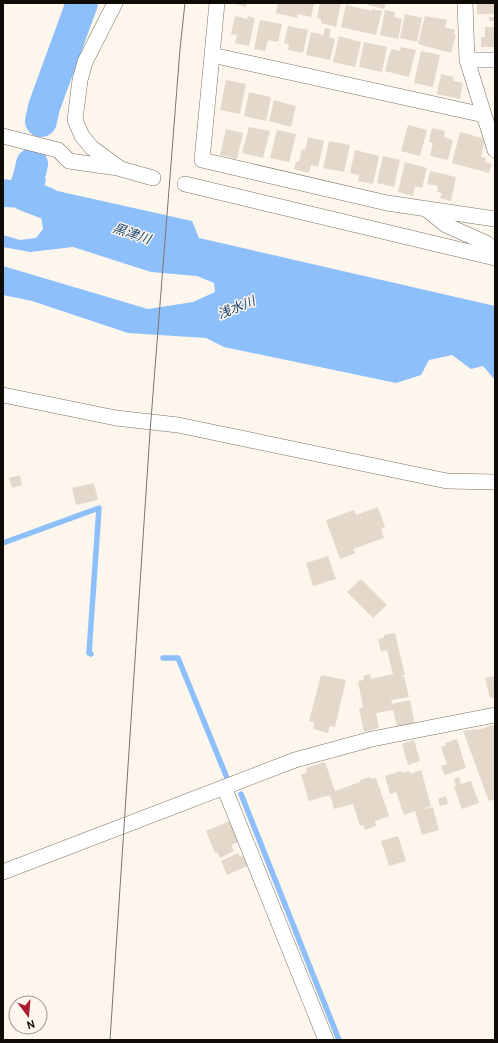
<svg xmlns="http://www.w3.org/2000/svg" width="498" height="1043" font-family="Cabin,'Noto Sans JP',sans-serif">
<rect width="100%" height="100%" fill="#fdf6ed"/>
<path fill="#8dbffb" d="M14,172l32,7 -2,9 148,33 7,17 296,68v74l-12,-14 -12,3 -19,-14 -23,5 -8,15 -25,8 -172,-36 -18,-9 -78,-5 -96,-32 -29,-6v-29l145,43 45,-7 22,-10 -1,-9 -17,-7 -46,-4 -78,-25 -43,5 -27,-5v-12l17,5 16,-2 7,-9 -2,-13 -7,-8 -31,-1v-28l8,1z"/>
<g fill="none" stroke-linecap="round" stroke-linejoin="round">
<path stroke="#8dbffb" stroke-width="5.5" d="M3,543l96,-35 -10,145 2,1
M163,658h15l49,120
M241,794l98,246"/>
<path stroke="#8dbffb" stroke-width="32" d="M41,121l3,-14 38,-104
M32,164l-7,31 21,8"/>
</g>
<path fill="#e3d8c9" d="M232,3h15l-1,4z
M278,3h36l-3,14 -13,-3 -1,4 -21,-5z
M320,3h21l-5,24 -15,-4v-4l-4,-1z
M368,3h18l-2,6 -16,-4z
M477,3h18v11h-18z
M346,5l26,6v-2l10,2 -6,24 -35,-8z
M385,10l10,2 -1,5 8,2 -4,20 -18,-4z
M405,14l17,4 -5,24 -17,-4z
M235,16l12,3 1,-3 7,2 -6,28 -14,-3 2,-8 -6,-1z
M425,16l22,4 -2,7 10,3 -1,5h2l-5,18 -33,-9z
M489,17h6v4h-6z
M260,20l22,4 -4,18 -10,-2 -3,11 -11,-2z
M288,26l20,4 -5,23 -15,-3 1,-6 -5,-1z
M485,27h10v20h-14v-10h4z
M325,28l6,1 -2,8 6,2 -5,21 -24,-5 5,-23 12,3z
M339,36l22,6 -6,25 -22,-5z
M364,42l23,5 -5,25 -23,-5z
M401,47l15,3 -7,27 -24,-6 6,-22 9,2z
M421,51l19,4 -7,32 -19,-4z
M441,74l13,3 -1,4 10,2 -3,16 -23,-5z
M226,80l20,4 -6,30 -20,-4z
M249,92l22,5 -5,24 -22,-5z
M274,100l22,6 -5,21 -22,-6z
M408,125l19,5 -7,26 -19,-5z
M249,127l21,4 -7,27 -21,-5z
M432,128l13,3 -1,6 9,3 -5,20 -18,-4 3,-13 -4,-1z
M226,129l17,4 -6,26 -17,-4z
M277,130l19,4 -7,28 -19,-4z
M460,132l25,7 -4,18 5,1 -1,4 7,2 -3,9 -37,-10z
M308,137l16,4 -6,26 -7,-2 -2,8 -15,-4 2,-7h3l3,-13 3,1z
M329,141l21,4 -6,27 -21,-4z
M355,150l24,6 -6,28 -15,-3 1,-6 -9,-2z
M383,156l17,4 -6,27 -17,-4z
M405,162l22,6 -5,20 -7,-2 -2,10 -15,-4z
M430,171l26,6 -5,24 -11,-3 2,-5 -5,-1 1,-6 -11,-2z
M20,475l2,10 -10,3 -3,-10z
M94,483l4,17 -22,5 -4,-17z
M378,507l7,20 -4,2 3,9 -31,11 2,4 -15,6 -14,-39 28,-10 2,5z
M328,556l8,23 -23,7 -7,-23z
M361,579l26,26 -14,13 -26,-26z
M395,633l10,42 -6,1h5l5,21 -18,3 1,4 18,-4 5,24 -18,3 -4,-17 -17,3 3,15 -15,4 -5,-24 4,-1 -5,-26 6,-1 -1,-4 7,-2 1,5 22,-5 -6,-24 -6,1 -3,-12 6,-1v-3z
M321,675l25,5 -11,47 -5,-1 -2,7 -15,-4 1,-7 -5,-1z
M495,676v21l-5,1 -5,-20z
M493,725l2,5v69l-6,2 -26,-70 14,-2 1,1z
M457,739l9,29 -21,7 -4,-9 6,-2 -6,-17 5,-2 -1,-2z
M414,740l6,21 -12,4 -6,-21z
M325,762l10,29 25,-9v-2l10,-3 1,2 5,-1 13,38 -14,5 1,5 -11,4 -2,-5 -3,1 -7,-22 -19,5 -4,-14 -21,6 -8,-26 6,-3 -1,-4z
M421,770l10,36 -6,2v1l8,-2 6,23 -17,5 -7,-24 -11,4 -8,-23 -6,2 -5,-18 16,-5 1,2 8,-2v3z
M459,777l2,7 10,-3 8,22 -17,6 -8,-22 2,-1 -2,-7z
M446,796l2,8 -8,2 -2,-7z
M232,820l9,21 -10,4 3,6 -14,7 -3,-6 -2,1 -9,-22z
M398,836l8,25 -17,5 -8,-25z
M238,853l2,4 6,-3 4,11 -23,10 -6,-14z"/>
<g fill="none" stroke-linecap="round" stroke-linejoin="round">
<defs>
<path id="minor" d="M115,3l-30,59 -5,18 -5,40 7,16 10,12 29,21 32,9
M217,3l-15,157 185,43 108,16
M465,3l2,57h28
M212,55l272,60
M467,60l28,90
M3,136l55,14 11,11 49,7
M185,184l310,74
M426,209l20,16 40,18 9,7
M3,395l113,23 62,7 269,56 48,1
M224,787l102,253
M3,872l292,-112 77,-21 123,-24"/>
</defs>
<use href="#minor" stroke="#7c7164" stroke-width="16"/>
<use href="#minor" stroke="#fff" stroke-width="15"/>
<path stroke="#7b766f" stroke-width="1" d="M110,1040l40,-608 30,-383 5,-46"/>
</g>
<g text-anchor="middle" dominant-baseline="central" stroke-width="3" stroke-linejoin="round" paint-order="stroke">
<g font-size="13" font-style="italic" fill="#184372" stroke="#fdf6ed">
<text transform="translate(132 233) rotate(19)">黒津川</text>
<text transform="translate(236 307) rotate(-22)">浅水川</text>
</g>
</g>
<rect width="498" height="1043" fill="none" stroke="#0f0b07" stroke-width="8"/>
<g transform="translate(28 1015) rotate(164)"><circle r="19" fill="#fdf6ed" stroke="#9e9891"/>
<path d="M0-3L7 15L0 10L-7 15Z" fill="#ad192f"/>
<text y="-6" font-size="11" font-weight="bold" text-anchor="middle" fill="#0f0b07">N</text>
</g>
</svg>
